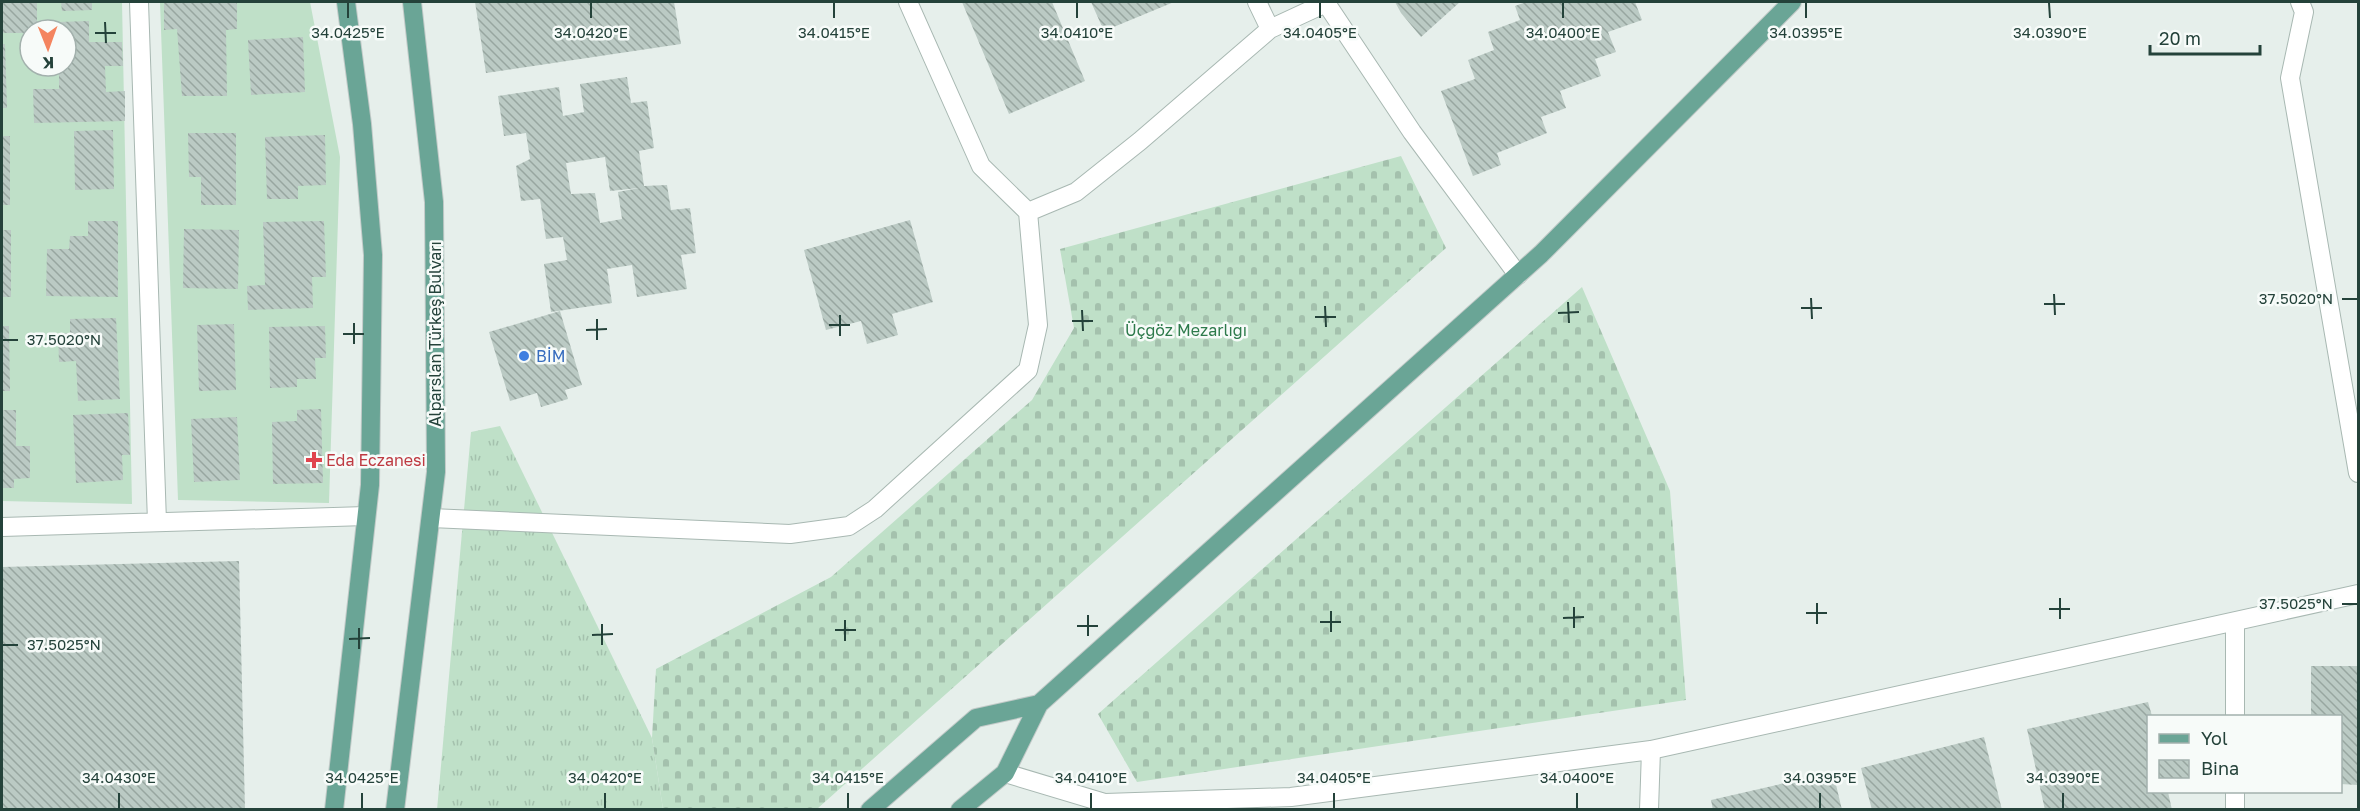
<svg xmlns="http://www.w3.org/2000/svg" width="2360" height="811" font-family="'Golos Text',sans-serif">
<defs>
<pattern id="grass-tufts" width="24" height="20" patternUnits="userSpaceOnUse" patternTransform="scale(1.5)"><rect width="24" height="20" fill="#bfe0c8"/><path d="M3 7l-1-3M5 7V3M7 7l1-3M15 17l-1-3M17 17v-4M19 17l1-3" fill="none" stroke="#a4c1ad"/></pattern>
<pattern id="cemetery-stones" width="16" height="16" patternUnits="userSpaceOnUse" patternTransform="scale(1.5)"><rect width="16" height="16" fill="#bfe0c8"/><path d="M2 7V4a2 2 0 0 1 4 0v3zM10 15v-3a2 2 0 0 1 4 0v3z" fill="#a4c1ad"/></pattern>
<pattern id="building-back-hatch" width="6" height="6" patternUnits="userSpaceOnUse" patternTransform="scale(1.5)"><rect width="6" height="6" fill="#bbcac4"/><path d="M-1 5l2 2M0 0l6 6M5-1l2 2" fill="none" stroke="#98a6a0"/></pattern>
</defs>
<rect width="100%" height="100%" fill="#e6efeb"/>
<path fill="url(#grass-tufts)" d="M500,426l152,312 11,71 -226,1 34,-378z"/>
<path fill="url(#cemetery-stones)" d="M1401,156l45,92 -629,561h-154l-11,-71 4,-69 175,-92 201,-177 42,-72 -14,-79z
M1582,287l88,204 16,209 -549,82 -39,-68z"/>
<path fill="#bfe0c8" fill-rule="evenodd" d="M2,2h120l10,502 -130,-3zM30,30h36v36h-36z
M160,2h150l30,155 -11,346 -151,-3z"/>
<path fill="url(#building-back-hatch)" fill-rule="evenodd" d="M2,2h35v28h-7v3h-28z
M61,2h31v8l-30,1z
M164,2h73v27l-11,1 1,66h-45l-5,-67 -13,1z
M475,2h199l7,42 -195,29z
M962,2h90l33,79 -76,33z
M1091,2h83l-70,29z
M1395,2h65l-39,35 -20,-24z
M1526,2h109l7,18 -34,12 8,20 -21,7 6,17 -41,15 6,17 -25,9 6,16 -50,20 4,12 -28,11 -32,-85 34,-12 -7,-19 26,-10 -6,-18 32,-12 -5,-14z
M89,21v21h33l1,24h-18l1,26 19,-1v30l-91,2 -1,-34h26v-23h7v-36h-8v-8z
M303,37l2,55 -54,3 -3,-55z
M2,44h3l2,64h-5z
M627,77l4,26 16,-2 7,47 -15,3 5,35 23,-1 4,25 19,-2 6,45 -15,2 6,34 -50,8 -5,-32 -25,4 5,34 -61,9 -7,-48 23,-4 -4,-23 -17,2 -6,-40 -19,2 -5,-35 14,-7 -4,-26 -22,3 -6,-40 61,-9 4,29 21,-4 -4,-28zM605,157l5,34 29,-3 -21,4 4,27 -22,4 -5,-30 -24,1 -5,-31z
M113,130l1,59 -39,1 -1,-59z
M188,133h48v72h-35v-28h-12z
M325,135l1,50 -28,1v13h-31l-2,-62z
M2,136h8v69h-8z
M910,220l23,82 -41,12 6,21 -31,9 -6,-23 -35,9 -22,-80z
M88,221h30v76l-72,-1 1,-47h22l1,-13h18z
M324,221l2,56h-14l1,31 -65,2 -1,-24 18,-1 -2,-63z
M184,229l55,1 -1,59 -55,-1z
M2,230h9v67h-9z
M560,311l22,74 -17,5 3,9 -27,8 -4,-14 -27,8 -21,-69z
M116,318l4,81 -42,2 -2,-40 -17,1 -1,-29h12v-14z
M234,324l2,66 -37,1 -2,-66z
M2,326h7l1,65h-8z
M325,326l1,32h-11l1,21h-19v8l-27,1 -1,-61z
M321,409l2,74 -50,1 -1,-62 25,-1v-11z
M2,410h14v36h14v32l-16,1v9h-12z
M128,413l2,42h-8l1,25 -47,3 -3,-68z
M237,417l3,63 -46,2 -3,-63z
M239,561l6,249h-243v-243z
M2311,666h47v119l-18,-1v-68h-29z
M2148,702l4,14h-4v76h20l4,18h-127l-18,-81z
M1984,737l18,73h-130l-11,-42z
M1833,772l9,38h-129l-2,-10z"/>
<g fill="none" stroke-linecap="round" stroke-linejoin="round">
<defs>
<path id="minor" d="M139,2l18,520
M908,2l73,164 47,46 48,-20 64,-51 130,-112 -13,-27
M1328,2l-2,1 86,129 106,143
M2300,2l4,10 -14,66 68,395
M1270,29l56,-26
M431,518l359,16 59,-8 26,-17 153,-139 10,-45 -10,-113
M2,527l364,-11
M2235,622v94
M1005,773l100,30 186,-6 360,-47 707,-156
M2235,792v18
M1649,810l2,-60"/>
<path id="major" d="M334,810l36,-325 3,-230 -11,-131 -16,-122
M395,810l41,-338 -2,-270 -22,-200
M870,810l106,-92 63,-14
M960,810l45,-37 34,-69 502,-450 251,-252"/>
</defs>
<use href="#minor" stroke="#a8b8b2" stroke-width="20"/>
<use href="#major" stroke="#c2cac8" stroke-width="20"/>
<use href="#minor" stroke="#fff" stroke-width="18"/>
<use href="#major" stroke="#6aa596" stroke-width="18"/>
</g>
<path fill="none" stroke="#24423a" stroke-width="2" d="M348,3v15M591,3v15M834,3v15M1077,3v15M1320,3v15M1563,3v15M1806,3v15M2049,3l1,15M105,22l1,21M95,33h21M2054,294l1,21M1811,298l1,21M2342,299h15M1568,302l1,21M2044,304h21M1325,306l1,21M1801,308h21M1082,310l1,21M1558,313l21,-1M840,315v21M1315,317h21M597,319v21M1072,321h21M354,323v21M829,325h21M586,330l21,-1M343,334h21M3,340h15M2060,598v21M1817,603v21M2342,604h15M1574,607v21M2049,609h21M1331,611v21M1806,613h21M1088,615v21M1563,618l21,-1M845,620v21M1320,622h21M602,624v21M1077,626h21M359,628v21M835,630h21M592,635l21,-1M349,639l21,-1M3,645h15M119,793v15M362,793v15M605,793v15M848,793v15M1091,793v15M1334,793v15M1577,793v15M1820,793v15M2063,793v15"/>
<circle fill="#3f7fe0" stroke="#f7fbf9" stroke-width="2" cx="524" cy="356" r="6"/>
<path fill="#e0444e" stroke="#f7fbf9" stroke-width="2" d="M311 451h6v6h6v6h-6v6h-6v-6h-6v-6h6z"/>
<g text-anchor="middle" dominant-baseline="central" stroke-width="5" stroke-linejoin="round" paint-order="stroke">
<g font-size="16" fill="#2d7a4b" stroke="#f7fbf9">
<text x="1186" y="330">Üçgöz Mezarlığı</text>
</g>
<g font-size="16" fill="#24423a" stroke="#f7fbf9">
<text transform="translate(435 334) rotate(-90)">Alparslan Türkeş Bulvarı</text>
</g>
<g font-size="16" fill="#366cbe" stroke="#f7fbf9" text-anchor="start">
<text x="536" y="356">BİM</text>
</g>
<g font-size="16" fill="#be3a42" stroke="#f7fbf9" text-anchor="start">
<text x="326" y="460">Eda Eczanesi</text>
</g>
</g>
<g font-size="15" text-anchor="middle" fill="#24423a" stroke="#f7fbf9" stroke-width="5" stroke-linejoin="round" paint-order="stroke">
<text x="348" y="38">34.0425°E</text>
<text x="591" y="38">34.0420°E</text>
<text x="834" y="38">34.0415°E</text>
<text x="1077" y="38">34.0410°E</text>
<text x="1320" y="38">34.0405°E</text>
<text x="1563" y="38">34.0400°E</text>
<text x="1806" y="38">34.0395°E</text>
<text x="2050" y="38">34.0390°E</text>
<text x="2296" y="304">37.5020°N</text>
<text x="64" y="345">37.5020°N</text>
<text x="2296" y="609">37.5025°N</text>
<text x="64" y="650">37.5025°N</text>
<text x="119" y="783">34.0430°E</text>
<text x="362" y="783">34.0425°E</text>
<text x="605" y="783">34.0420°E</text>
<text x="848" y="783">34.0415°E</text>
<text x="1091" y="783">34.0410°E</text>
<text x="1334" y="783">34.0405°E</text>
<text x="1577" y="783">34.0400°E</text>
<text x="1820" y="783">34.0395°E</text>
<text x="2063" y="783">34.0390°E</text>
</g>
<rect width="2360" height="811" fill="none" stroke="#24423a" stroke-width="6"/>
<rect x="2147" y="715" width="195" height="78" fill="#f7fbf9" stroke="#a3b1ad" stroke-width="1.5"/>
<rect x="2159" y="734" width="30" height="9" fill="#6aa596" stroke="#a3b1ad" stroke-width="1.5"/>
<text x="2201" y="745" font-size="18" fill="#24423a">Yol</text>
<rect x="2159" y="760" width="30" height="18" fill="url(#building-back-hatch)" stroke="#a3b1ad" stroke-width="1.5"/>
<text x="2201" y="775" font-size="18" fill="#24423a">Bina</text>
<g transform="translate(48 48) rotate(179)"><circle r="28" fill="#f7fbf9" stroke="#a3b1ad" stroke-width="1.5"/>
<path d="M0-4.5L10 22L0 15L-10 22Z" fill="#f4845f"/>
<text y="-9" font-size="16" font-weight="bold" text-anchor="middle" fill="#24423a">K</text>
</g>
<path d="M2150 45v9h110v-9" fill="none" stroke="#24423a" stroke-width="3"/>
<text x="2159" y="45" font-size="18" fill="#24423a" stroke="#f7fbf9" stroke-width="4.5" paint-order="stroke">20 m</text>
</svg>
